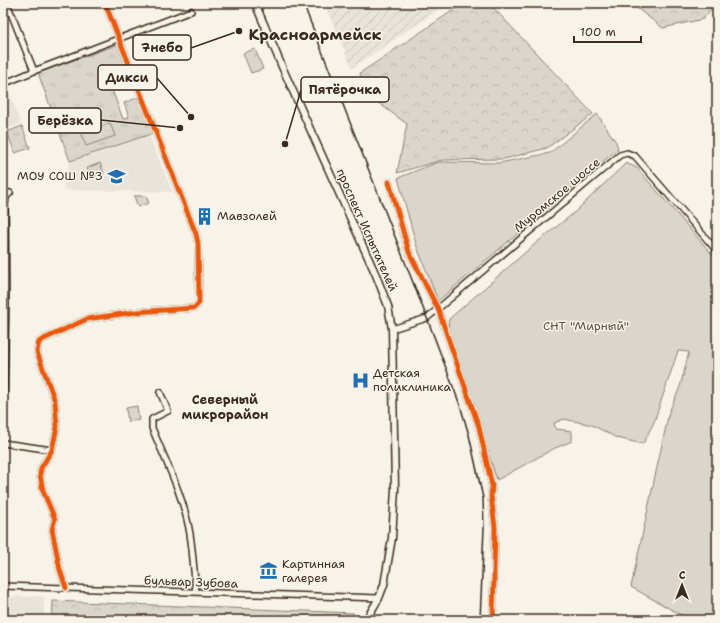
<svg xmlns="http://www.w3.org/2000/svg" width="720" height="623" font-family="'Shantell Sans',sans-serif">
<defs>
<pattern id="industrial-furrows" width="10" height="10" patternUnits="userSpaceOnUse"><rect width="10" height="10" fill="#e9e4d9"/><path d="M-1 1l2-2M0 10L10 0M9 11l2-2" fill="none" stroke="#c9c4ba"/></pattern>
<pattern id="forest-crowns" width="20" height="18" patternUnits="userSpaceOnUse"><rect width="20" height="18" fill="#dbd6cb"/><path d="M2 6a3 3 0 1 1 6 0M12 15a3 3 0 1 1 6 0" fill="none" stroke="#bdb8ae"/></pattern>
<pattern id="park-tufts" width="24" height="20" patternUnits="userSpaceOnUse"><rect width="24" height="20" fill="#dbd6cb"/><path d="M3 7l-1-3M5 7V3M7 7l1-3M15 17l-1-3M17 17v-4M19 17l1-3" fill="none" stroke="#bdb8ae"/></pattern>
</defs>
<rect width="100%" height="100%" fill="#f7f3e8"/>
<filter id="ink" filterUnits="userSpaceOnUse"><feTurbulence type="fractalNoise" baseFrequency=".025" numOctaves="2"/><feDisplacementMap in="SourceGraphic" scale="8" xChannelSelector="R" yChannelSelector="G"/><feConvolveMatrix kernelMatrix="1 2 1 2 8 2 1 2 1" color-interpolation-filters="sRGB"/></filter>
<g filter="url(#ink)">
<path fill="#e9e4d9" d="M7,87l14,37 -18,6v-41z
M149,135l23,57 -109,-2 7,-29z
M3,596l41,1v23h-41z"/>
<path fill="url(#industrial-furrows)" d="M324,3h121l-8,8 -85,57z"/>
<path fill="url(#forest-crowns)" stroke="#8b8074" d="M464,3h25l104,111 -46,34 -43,11 -62,1 -45,13 10,-49 -42,-31 -5,-20z
M630,3h86l-13,16 -40,9z
M53,601l301,12 -4,7h-298z"/>
<path fill="url(#park-tufts)" stroke="#8b8074" d="M119,44l16,41 -15,6 -6,-14 -6,2 15,40 6,-2 -5,-14 15,-6 15,36 -84,28 -32,-88z
M255,49l8,20 -12,4 -8,-20z
M22,126l8,22 -15,5 -8,-21z
M134,196h12l3,7 -11,4z"/>
<path fill="#dbd6cb" stroke="#8b8074" d="M597,114l19,28 2,7 -180,152 -22,-57 -18,-66 40,-16 61,1 51,-10z
M110,123l5,13 -29,10 -5,-12z
M100,163l4,10 -13,5 -4,-10z
M626,163l11,5 80,92v360h-27l-59,-33 38,-175 11,-25 9,-35 -11,-1 -24,71 -11,22 -26,-6 -25,-13 -28,-6 -10,4 2,6 16,2v10l-19,8 -56,31 -49,-151 1,-10 86,-75 40,-32z
M137,406l2,14 -11,2 -2,-14z"/>
<g fill="none" stroke-linecap="round" stroke-linejoin="round">
<defs>
<path id="minor" d="M7,3l27,68
M3,84l31,-13 157,-60
M389,182l20,70 29,57 41,118 13,59 -1,10 4,31 -2,93
M392,329l35,-11 193,-163 7,-2 8,3 82,95
M160,392l8,19 -16,8v9c14,34 32,69 38,106 3,19 4,39 6,58
M3,425l3,-121 -1,-99 1,-8 4,-4
M3,443l49,7
M3,586l376,12
M66,588l-6,-18 -8,-41 3,-10 -12,-28 -3,-17 1,-6 11,-18 5,-23 -2,-26 -18,-49 2,-10 5,-3 43,-20 49,-7 58,-4 5,-5v-4l-1,-56 -2,-9 -91,-231"/>
<path id="major" d="M255,3l28,66 93,206 12,31 4,23 3,160 -3,49 -8,47 -5,13 -13,22"/>
</defs>
<use href="#minor" stroke="#3b2a1e" stroke-width="8"/>
<use href="#major" stroke="#3b2a1e" stroke-width="9"/>
<use href="#minor" stroke="#f7f3e8" stroke-width="5"/>
<use href="#major" stroke="#f7f3e8" stroke-width="6"/>
<path stroke="#3b2a1e" stroke-width="1.5" d="M303,3l124,315 33,87 9,30 14,63 1,30 -4,92"/>
<defs>
<path id="cycleway" d="M389,182l20,70 29,57 41,118 13,59 -1,10 4,31 -2,93
M66,588l-6,-18 -8,-41 3,-10 -12,-28 -3,-17 1,-6 11,-18 5,-23 -2,-26 -18,-49 2,-10 5,-3 43,-20 49,-7 58,-4 5,-5v-4l-1,-56 -2,-9 -91,-231"/>
</defs>
<use href="#cycleway" stroke="#f7f3e8" stroke-width="8"/>
<use href="#cycleway" stroke="#e8590c" stroke-width="5"/>
</g>
</g>
<defs>
<symbol id="school-bare" viewBox="-9 -9 18 18"><path d="M0-5L7-2L0 1L-7-2ZM-4 1L0 2.5L4 1V4Q0 6-4 4Z" fill="#1f6fb2" stroke="#f7f3e8" stroke-width="2.5" paint-order="stroke"/></symbol>
<symbol id="building-bare" viewBox="-9 -9 18 18"><path d="M-4-6H4V6H1V3H-1V6H-4ZM-2.5-4.3h1.7v1.8h-1.7ZM.8-4.3h1.7v1.8H.8ZM-2.5-1h1.7V.8h-1.7ZM.8-1h1.7V.8H.8Z" fill="#1f6fb2" stroke="#f7f3e8" stroke-width="2.5" paint-order="stroke"/></symbol>
<symbol id="hospital-bare" viewBox="-9 -9 18 18"><path d="M-5-5h3v3.5h4V-5h3V5h-3V1.5h-4V5h-3Z" fill="#1f6fb2" stroke="#f7f3e8" stroke-width="2.5" paint-order="stroke"/></symbol>
<symbol id="museum-bare" viewBox="-9 -9 18 18"><path d="M0-6L6-3V-2H-6V-3ZM-5-1h2V3h-2ZM-1-1h2V3h-2ZM3-1h2V3H3ZM-6 4H6V6H-6Z" fill="#1f6fb2" stroke="#f7f3e8" stroke-width="2.5" paint-order="stroke"/></symbol>
</defs>
<g fill-rule="evenodd">
<use href="#school-bare" x="104" y="164" width="25" height="25"/>
<use href="#building-bare" x="192" y="204" width="25" height="25"/>
<use href="#hospital-bare" x="348" y="368" width="25" height="25"/>
<use href="#museum-bare" x="256" y="558" width="25" height="25"/>
</g>
<g text-anchor="middle" dominant-baseline="central" stroke-width="3" stroke-linejoin="round" paint-order="stroke">
<g font-size="12" fill="#3b2a1e" stroke="#f7f3e8" text-anchor="start">
<text x="103" y="176" text-anchor="end">МОУ СОШ №3</text>
<text x="217" y="216">Мавзолей</text>
<text x="373" y="373">Детская<tspan x="373" dy="14">поликлиника</tspan></text>
<text x="282" y="564">Картинная<tspan x="282" dy="14">галерея</tspan></text>
</g>
<g font-size="12" fill="#3b2a1e" stroke="#f7f3e8">
<text transform="translate(557 195) rotate(-40)">Муромское шоссе</text>
<text transform="translate(367 230) rotate(66)">проспект Испытателей</text>
<text transform="translate(191 582) rotate(2)">бульвар Зубова</text>
</g>
<g font-size="12" fill="#5b4c41" stroke="#f7f3e8">
<text x="586" y="326">СНТ "Мирный"</text>
</g>
<g font-size="13" font-weight="bold" fill="#3b2a1e" stroke="#f7f3e8">
<text x="225" y="399">Северный<tspan x="225" dy="15">микрорайон</tspan></text>
</g>
<g font-size="16" font-weight="bold" fill="#3b2a1e" stroke="#f7f3e8">
<text x="315" y="34">Красноармейск</text>
</g>
</g>
<path fill="none" stroke="#3b2a1e" stroke-width="1.5" d="M239 31L191 48M191 117L157 78M285 144L301 90M180 128L101 120"/>
<g fill="#3b2a1e" stroke="#f7f3e8" stroke-width="1.5">
<circle cx="239" cy="31" r="4"/>
<circle cx="191" cy="117" r="4"/>
<circle cx="285" cy="144" r="4"/>
<circle cx="180" cy="128" r="4"/>
</g>
<g fill="#f7f3e8" stroke="#3b2a1e" stroke-width="1.5">
<rect x="133" y="35" width="58" height="25" rx="4"/>
<rect x="98" y="65" width="59" height="25" rx="4"/>
<rect x="301" y="77" width="88" height="25" rx="4"/>
<rect x="29" y="108" width="72" height="25" rx="4"/>
</g>
<g font-size="13" text-anchor="middle" font-weight="bold" fill="#3b2a1e">
<text x="162" y="52">7небо</text>
<text x="127" y="82">Дикси</text>
<text x="345" y="94">Пятёрочка</text>
<text x="65" y="125">Берёзка</text>
</g>
<rect width="720" height="623" fill="none" stroke="#f7f3e8" stroke-width="16"/>
<rect x="8" y="8" width="704" height="607" fill="none" stroke="#3b2a1e" stroke-width="1.5" filter="url(#ink)"/>
<g transform="translate(682 585)" stroke="#f7f3e8" stroke-width="3" paint-order="stroke">
<path d="M0-3L7 15L0 10L-7 15Z" fill="#3b2a1e"/>
<text y="-6" font-size="11" font-weight="bold" text-anchor="middle" fill="#3b2a1e">С</text>
</g>
<path d="M574 36v6h67v-6" fill="none" stroke="#3b2a1e" stroke-width="2"/>
<text x="580" y="36" font-size="12" fill="#3b2a1e" stroke="#f7f3e8" stroke-width="3" paint-order="stroke">100 m</text>
</svg>
